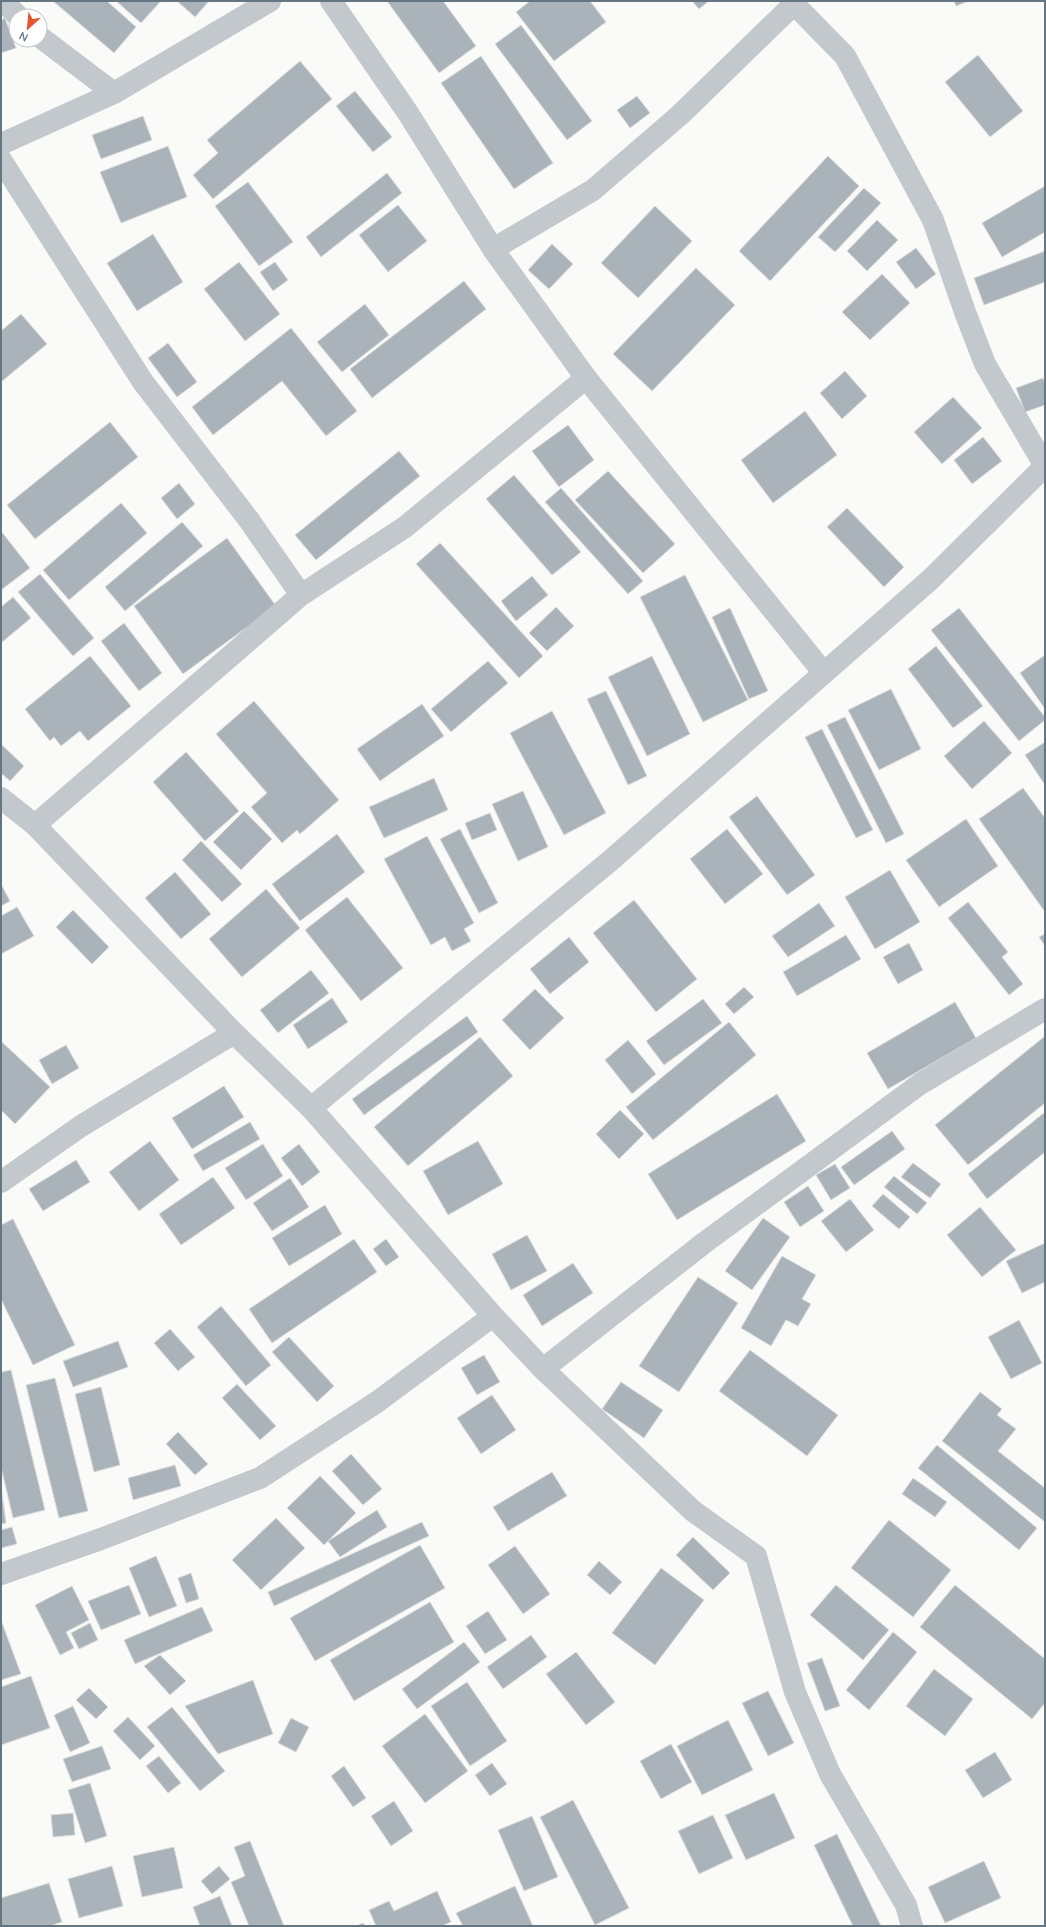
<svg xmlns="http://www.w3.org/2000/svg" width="1046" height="1927" font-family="Mulish,sans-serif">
<rect width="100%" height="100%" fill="#fafaf8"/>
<path fill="#aab3b9" stroke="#dcdcda" d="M53,1h54l29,26 -22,26z
M116,1h45l-20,22z
M177,1h32l-14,16z
M387,1h56l33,45 -37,27z
M530,1h60l16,21 -52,39 -38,-49z
M692,1h17l-10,8z
M954,1h15l-13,5z
M5,18l11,30 -15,5v-33z
M521,25l71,96 -25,19 -72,-96z
M978,55l45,56 -33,26 -45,-55z
M481,56l72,107 -39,26 -73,-106z
M300,61l32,38 -119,100 -20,-24 25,-22 -11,-13z
M355,91l37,46 -19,15 -37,-46z
M637,96l13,17 -20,15 -13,-18z
M143,116l9,24 -51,19 -9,-24z
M168,146l19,51 -66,26 -21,-51z
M828,156l31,30 -89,95 -31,-30z
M387,173l15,20 -81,64 -15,-20z
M248,182l45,60 -34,24 -44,-60z
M1045,186v46l-43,25 -20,-34z
M864,188l17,15 -46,49 -17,-15z
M398,205l29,36 -39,31 -29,-37z
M655,206l37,35 -54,57 -37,-35z
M877,220l21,20 -31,31 -20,-20z
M153,234l30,48 -46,29 -30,-48z
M552,244l21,20 -24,25 -21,-19z
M916,248l20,26 -20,15 -20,-27z
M1045,251v31l-61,23 -10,-27z
M239,262l41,52 -35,27 -41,-52z
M275,262l13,18 -15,11 -13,-19z
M696,268l39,37 -83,86 -39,-37z
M882,274l28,29 -40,37 -28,-28z
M464,281l22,28 -114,89 -22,-29z
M365,304l24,31 -47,37 -25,-30z
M21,314l26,30 -46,38v-51z
M291,328l66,83 -31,25 -44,-55 -69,54 -21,-28z
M168,343l29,39 -20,15 -29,-39z
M845,371l22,25 -25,23 -22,-26z
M1043,378l2,6v21l-20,7 -9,-24z
M953,397l29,31 -40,36 -28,-32z
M805,411l32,44 -64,48 -32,-43z
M110,422l28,35 -103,82 -28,-34z
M568,425l26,35 -35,27 -27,-36z
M983,437l19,24 -30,23 -18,-24z
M399,451l21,25 -104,84 -21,-25z
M608,471l67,73 -32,29 -68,-73z
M514,475l67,77 -29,23 -66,-76z
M179,483l16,21 -18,15 -16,-21z
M561,488l82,93 -15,13 -83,-92z
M121,503l26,30 -78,67 -26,-30z
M847,508l57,59 -20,20 -57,-60z
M182,522l21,24 -78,65 -20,-24z
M1,531l29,37 -29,22z
M227,538l49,68 -93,68 -49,-68z
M440,543l103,113 -24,22 -103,-114z
M40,574l54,64 -21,18 -55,-64z
M685,575l63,125 -45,22 -63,-125z
M532,576l16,19 -32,26 -15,-20z
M13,597l18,21 -30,25v-36z
M556,607l18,19 -27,25 -18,-18z
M730,608l38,83 -19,8 -37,-82z
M959,608l86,109v3l-26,21 -88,-111z
M124,623l38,50 -23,18 -38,-50z
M936,646l47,60 -30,22 -45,-59z
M1045,655v54l-25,-36z
M90,656l41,50 -43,35 -8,-10 -19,15 -7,-9 -4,4 -25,-32z
M652,656l38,78 -43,22 -39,-79z
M488,661l20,22 -57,49 -20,-23z
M891,689l30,60 -42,21 -31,-60z
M606,691l41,85 -19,9 -41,-86z
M254,701l85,99 -39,34 -3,-4 -15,13 -31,-36 16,-14 -51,-59z
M422,704l22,32 -64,45 -23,-32z
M552,711l54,102 -42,22 -54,-102z
M845,717l59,117 -18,9 -59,-118z
M984,721l28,32 -40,36 -28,-33z
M822,729l51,101 -17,8 -51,-101z
M1045,742v43l-20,-30z
M1,744l23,22 -14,15 -9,-8z
M186,752l53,59 -34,30 -52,-59z
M434,778l14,32 -64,28 -15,-31z
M1023,788l22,30v94l-66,-93z
M523,791l25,56 -30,14 -26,-57z
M757,796l58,79 -28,20 -58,-78z
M244,811l28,28 -31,31 -28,-28z
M490,813l7,17 -25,10 -7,-17z
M966,819l32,47 -59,41 -33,-47z
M460,829l38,74 -19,10 -39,-74z
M727,829l36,45 -38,30 -35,-45z
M337,834l28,38 -65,49 -28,-37z
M427,836l47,87 -10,6 7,12 -19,10 -7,-14 -14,8 -47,-86z
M201,841l41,43 -20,18 -40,-42z
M890,870l30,52 -45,27 -30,-52z
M175,872l36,42 -30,25 -36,-41z
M1,884l9,17 -9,5z
M266,889l34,39 -58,49 -33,-38z
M347,897l56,71 -42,33 -56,-71z
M634,900l63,79 -41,33 -63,-79z
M968,902l40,50 -6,5 21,27 -14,11 -61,-77z
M819,903l16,23 -47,31 -16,-21z
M17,907l17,29 -33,18v-38z
M73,910l36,37 -17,17 -36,-37z
M1045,934v12l-6,-9z
M846,935l15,24 -64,37 -14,-24z
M569,937l20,25 -39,32 -20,-25z
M909,943l14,27 -25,14 -15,-27z
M311,970l18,23 -51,40 -18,-23z
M744,987l10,10 -20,17 -9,-10z
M535,989l29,29 -34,32 -28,-30z
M332,998l16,24 -40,27 -15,-24z
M703,999l19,24 -58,42 -18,-24z
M955,1002l21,36 -88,51 -21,-36z
M467,1016l11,16 -114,83 -12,-16z
M729,1022l27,33 -103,85 -27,-33z
M1045,1036v67l-77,62 -33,-40z
M480,1037l33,39 -105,90 -34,-39z
M628,1040l28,34 -24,20 -27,-34z
M1,1041l49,46 -35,37 -14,-14z
M66,1045l13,23 -27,16 -13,-24z
M224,1086l20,31 -52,32 -20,-31z
M777,1094l29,47 -129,79 -29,-46z
M620,1110l24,24 -25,25 -23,-25z
M1045,1112v40l-58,47 -19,-25z
M250,1122l10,17 -57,32 -10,-16z
M892,1131l13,18 -51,36 -13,-18z
M150,1141l29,39 -40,31 -30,-39z
M478,1141l25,43 -55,31 -25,-44z
M263,1144l20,32 -37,24 -21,-32z
M299,1144l21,28 -18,14 -21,-28z
M76,1160l14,22 -47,29 -14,-22z
M913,1163l28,21 -11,14 -29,-21z
M835,1164l15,24 -19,12 -15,-25z
M894,1176l33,27 -10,11 -33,-27z
M213,1177l22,31 -54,37 -22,-31z
M290,1178l19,29 -37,24 -19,-28z
M808,1186l16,25 -24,16 -16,-25z
M883,1194l27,23 -11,12 -27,-23z
M850,1199l24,31 -28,22 -25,-31z
M325,1205l17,29 -53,32 -17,-28z
M980,1207l36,43 -34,27 -35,-42z
M763,1218l27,19 -38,53 -27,-19z
M13,1219l62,126 -42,20 -32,-66v-74z
M527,1235l20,36 -36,19 -19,-36z
M354,1239l23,33 -105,71 -23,-34z
M386,1239l13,18 -13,9 -13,-17z
M1045,1243v39l-23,11 -16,-32z
M782,1256l34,19 -14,24 9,5 -13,22 -12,-6 -15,26 -30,-18z
M573,1263l20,30 -51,33 -19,-31z
M698,1277l40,26 -59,89 -40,-26z
M221,1306l50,59 -25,21 -49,-59z
M1019,1320l23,43 -31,16 -23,-42z
M170,1329l25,28 -17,14 -24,-28z
M289,1337l45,49 -17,16 -45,-50z
M118,1341l10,26 -55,20 -10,-26z
M750,1350l88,65 -31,41 -88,-65z
M484,1355l16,27 -23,13 -16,-27z
M11,1370l34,140 -32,8 -12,-51v-95z
M55,1378l33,133 -29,7 -33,-133z
M621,1382l42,28 -19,28 -42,-29z
M237,1384l39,42 -16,14 -38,-42z
M101,1387l19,78 -26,7 -19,-78z
M980,1392l22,17 -5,6 19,14 -18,22 47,37v34l-103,-81z
M492,1395l24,35 -35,24 -24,-36z
M178,1432l30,32 -13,11 -29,-31z
M937,1445l100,83 -18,22 -101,-82z
M351,1454l31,35 -19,16 -31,-34z
M175,1465l6,21 -48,14 -5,-22z
M552,1472l15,24 -59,35 -15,-24z
M320,1476l36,37 -32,32 -37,-37z
M913,1478l34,24 -12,15 -33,-23z
M1,1487l5,36 -5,1z
M377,1510l10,17 -47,30 -12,-16z
M276,1518l29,30 -44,42 -29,-30z
M889,1520l62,50 -38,47 -62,-49z
M422,1522l7,14 -155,70 -6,-14z
M12,1527l5,17 -16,4v-18z
M693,1537l37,36 -17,17 -37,-35z
M420,1545l25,43 -130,73 -25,-43z
M515,1546l35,48 -27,20 -35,-49z
M156,1556l21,50 -28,11 -20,-49z
M599,1561l23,21 -12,13 -23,-20z
M661,1568l43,32 -49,65 -43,-32z
M191,1573l8,26 -13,4 -8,-25z
M129,1585l12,29 -40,16 -13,-29z
M836,1585l53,45 -26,30 -53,-45z
M955,1585l90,74v44l-13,16 -112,-92z
M72,1586l17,34 -23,12 8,16 -14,7 -25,-50z
M430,1602l24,40 -100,59 -24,-41z
M202,1607l11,24 -78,33 -11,-24z
M488,1611l19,29 -22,14 -19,-28z
M1,1620l20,54 -20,6z
M90,1623l8,17 -19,9 -8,-16z
M893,1632l24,20 -48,58 -23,-20z
M531,1635l16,22 -44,32 -16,-22z
M464,1642l16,20 -63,47 -15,-20z
M576,1652l39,50 -29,23 -40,-51z
M160,1655l26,26 -16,14 -26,-29z
M822,1658l18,48 -15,5 -18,-48z
M934,1669l39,30 -28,37 -39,-30z
M31,1676l19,52 -49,17v-58z
M253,1680l20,54 -55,20 -33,-48z
M467,1682l40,59 -37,25 -39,-60z
M89,1688l19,19 -12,12 -20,-19z
M768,1691l26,52 -26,13 -26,-53z
M73,1706l17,37 -20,9 -16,-37z
M172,1707l53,64 -25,20 -53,-64z
M425,1714l43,57 -43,32 -43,-57z
M128,1717l27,29 -15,14 -27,-29z
M291,1718l18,9 -13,25 -18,-9z
M728,1720l25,50 -51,25 -25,-49z
M671,1744l21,38 -31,17 -21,-38z
M102,1746l9,23 -39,13 -9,-23z
M995,1752l17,28 -29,18 -18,-28z
M159,1756l22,27 -13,10 -22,-27z
M492,1763l15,21 -17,12 -15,-21z
M344,1766l22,32 -13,9 -22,-31z
M90,1783l17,53 -22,7 -17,-53z
M774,1793l21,45 -49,22 -21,-45z
M573,1800l56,108 -34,17 -55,-108z
M394,1801l19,30 -22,15 -20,-30z
M73,1813l2,22 -22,2 -2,-22z
M713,1815l20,43 -34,16 -21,-43z
M532,1816l26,61 -34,14 -26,-61z
M837,1834l44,92h-28l-39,-81z
M250,1841l34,85h-35l-18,-44 14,-6 -11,-29z
M174,1847l9,41 -41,9 -9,-41z
M984,1861l17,37 -56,25 -17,-36z
M112,1866l11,40 -44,12 -11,-39z
M219,1866l11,13 -18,15 -11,-13z
M49,1883l13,39 -12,4h-49v-28z
M515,1886l18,40h-70l-7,-13z
M437,1891l14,31 -9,4h-66l-7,-16 20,-9 5,10z
M220,1896l12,30h-32l-7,-19z
M363,1923l2,3h-9z"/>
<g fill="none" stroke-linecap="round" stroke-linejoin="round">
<path stroke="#c3c8cc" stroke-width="22" d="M3,1l15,15
M331,1l77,112 85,136 93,129 237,294
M793,1l1,3 51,52 88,164 32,92 20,52 60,102
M40,37l74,56
M1,144l113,-51 156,-92
M1,160l142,222 106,138 52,75
M493,249l100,-59 88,-76 113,-110
M1,798l34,27 199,208 77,75 182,208 50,53 150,142 63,45 39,136 35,82 76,131 6,21
M35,825l266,-230 104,-68 181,-149
M311,1108l299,-247 321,-282 114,-113
M1,1182l80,-56 153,-93
M543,1369l161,-126 216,-159 125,-75
M1,1574l100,-35 159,-61 117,-76 116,-86"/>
</g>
<rect width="1046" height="1927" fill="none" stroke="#657683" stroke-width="4"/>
<g transform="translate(28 28) rotate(207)"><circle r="19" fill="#ffffff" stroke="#c1c8cd"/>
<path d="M0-3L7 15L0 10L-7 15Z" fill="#e4572e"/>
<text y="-6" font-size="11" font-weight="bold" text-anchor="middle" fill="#657683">N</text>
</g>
</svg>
